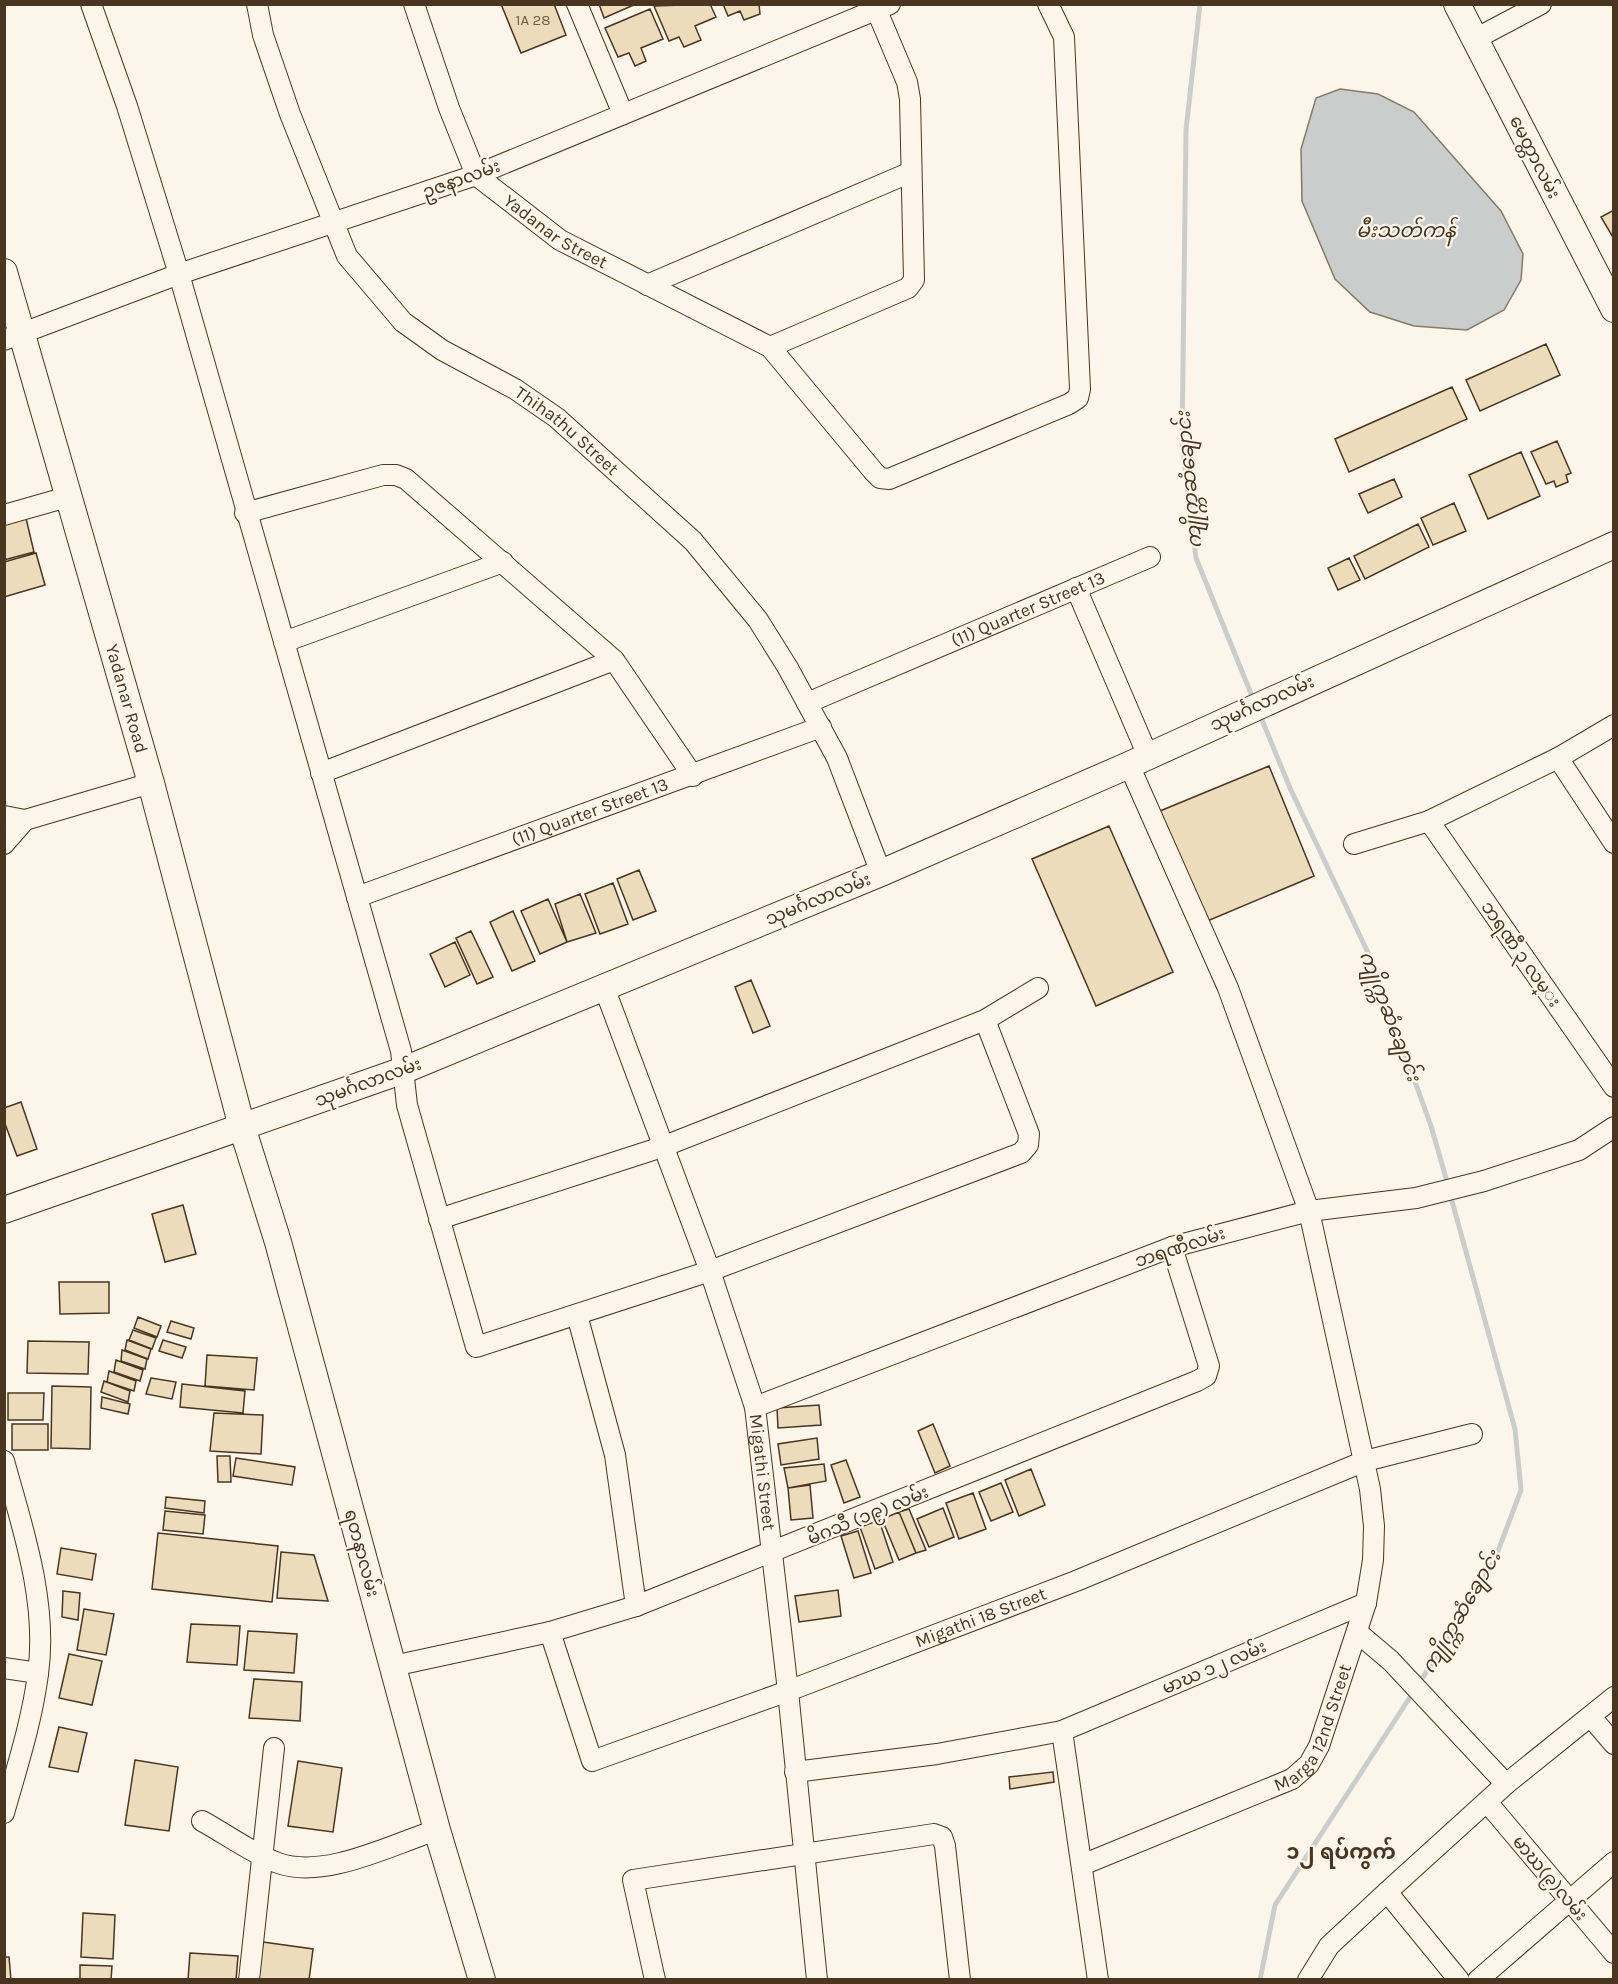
<svg xmlns="http://www.w3.org/2000/svg" width="1618" height="1984" font-family="Karla,'Noto Sans Myanmar',sans-serif">
<rect width="100%" height="100%" fill="#fbf6e9"/>
<path fill="#c9cecd" stroke="#887966" stroke-width="1.5" d="M1340,89l38,5 36,18 87,99 22,43 -2,26 -17,30 -37,20 -53,-4 -44,-14 -35,-33 -33,-78 -1,-52 15,-51z"/>
<g fill="none" stroke-linecap="round" stroke-linejoin="round">
<path stroke="#c9cecd" stroke-width="5" d="M1200,4l-14,126 -4,313 14,115 58,143
M1260,715l30,73 81,171 60,167 17,59
M1419,1683l38,-57 38,-67 26,-69 -6,-61 -65,-235
M1260,1980l15,-75 139,-214"/>
</g>
<path fill="#ecdcbc" stroke="#4a3520" stroke-width="1.5" d="M501,4h53l12,31 -45,18z
M599,4h37l-32,14z
M710,4l6,13 -21,9 6,14 -17,7 -5,-10 -10,4 -15,-35z
M723,4h36l1,10 -16,6 -4,-9 -12,5z
M650,9l13,30 -22,9 5,13 -11,5 -6,-13 -11,4 -13,-29z
M1614,210v29l-13,-22z
M1546,344l14,31 -80,36 -14,-31z
M1452,387l15,32 -118,53 -14,-33z
M1557,441l14,32 -5,2 2,7 -12,5 -2,-6 -8,3 -15,-32z
M1521,452l19,44 -52,23 -19,-44z
M1394,479l8,18 -34,16 -9,-19z
M1454,503l12,28 -33,14 -12,-27z
M25,514l9,38 -30,8v-41z
M1418,524l11,23 -64,32 -11,-23z
M36,553l9,32 -41,12v-35z
M1349,558l11,22 -22,10 -10,-22z
M1269,766l45,110 -109,46 -45,-111z
M1109,826l64,146 -77,34 -64,-147z
M639,870l17,41 -23,9 -16,-41z
M613,883l15,41 -28,10 -15,-40z
M580,894l16,39 -29,9 -12,-38z
M548,899l19,43 -27,12 -19,-43z
M513,911l22,50 -23,10 -22,-49z
M471,931l22,46 -16,7 -21,-46z
M455,942l15,33 -25,12 -15,-33z
M751,980l19,46 -17,7 -18,-46z
M21,1102l16,47 -20,7 -13,-35v-13z
M183,1205l13,49 -31,8 -13,-48z
M59,1282h50v31l-49,1z
M138,1317l23,9 -4,11 -23,-9z
M171,1321l23,7 -3,11 -24,-7z
M133,1330l23,8 -4,11 -23,-9z
M127,1340l24,9 -3,10 -23,-9z
M163,1340l23,7 -4,11 -23,-7z
M28,1341l61,1 -1,32 -61,-1z
M122,1350l25,9 -2,10 -24,-8z
M207,1355l50,3 -3,32 -49,-4z
M116,1360l27,10 -3,11 -26,-9z
M109,1371l27,10 -2,10 -27,-9z
M151,1378l25,4 -4,17 -26,-5z
M104,1381l26,10 -2,11 -27,-10z
M182,1384l63,7 -2,22 -63,-6z
M52,1386l39,1 -1,62 -39,-1z
M8,1393h36l-1,27h-35z
M102,1397l28,7 -2,10 -27,-6z
M819,1405l2,20 -43,3 -1,-20z
M214,1413l49,2 -2,39 -51,-3z
M12,1424h36v26h-36z
M933,1424l17,42 -15,7 -17,-42z
M817,1438l2,21 -38,6 -3,-21z
M217,1456h13l1,26h-13z
M236,1458l59,9 -3,18 -59,-9z
M846,1460l14,37 -16,6 -13,-38z
M824,1464l2,17 -38,7 -4,-20z
M1031,1469l14,36 -26,11 -14,-36z
M1001,1483l12,29 -22,9 -12,-29z
M810,1485l3,33 -22,2 -3,-32z
M973,1493l13,36 -27,10 -13,-36z
M166,1497l39,4 -1,12 -39,-5z
M943,1508l11,29 -25,10 -12,-28z
M909,1509l17,41 -10,3 -17,-41z
M165,1511l40,4 -2,19 -40,-4z
M899,1512l17,41 -17,7 -17,-41z
M879,1520l14,42 -18,7 -15,-42z
M858,1531l13,42 -17,5 -13,-42z
M158,1533l120,13 -6,56 -120,-13z
M61,1548l35,6 -4,26 -35,-6z
M281,1552l33,3 14,46 -51,-3z
M838,1590l3,26 -42,6 -4,-26z
M63,1591l17,2 -2,27 -16,-3z
M84,1609l30,5 -8,41 -29,-5z
M191,1624l49,2 -3,39 -50,-3z
M248,1631l49,3 -3,39 -50,-3z
M69,1654l33,7 -10,44 -33,-7z
M254,1679l48,3 -2,39 -51,-3z
M59,1727l28,6 -9,39 -29,-5z
M135,1760l43,7 -9,64 -44,-6z
M298,1761l44,7 -9,64 -45,-6z
M1053,1772l1,10 -44,7 -1,-12z
M83,1913l32,2 -2,44 -32,-2z
M263,1942l50,7 -4,31h-51z
M190,1953l48,3 -2,24h-48z
M4,1957h5l2,23h-7z
M80,1965l32,1 -1,14h-31z"/>
<g fill="none" stroke-linecap="round" stroke-linejoin="round">
<defs>
<g id="minor">
<path d="M91,4l36,102 52,168 222,777 6,54 69,242 234,-76 311,-118 7,-8 1,-11 -44,-114"/>
<path id="s1" d="M257,4l6,31 27,79 57,142 56,66 39,28 73,39 42,29 136,123 65,79 30,48 49,90 44,115"/>
<path id="s2" d="M414,4l35,104 27,67 84,65 210,107 104,125 6,6 9,1 180,-75 9,-6 2,-9 -16,-352 -16,-33"/>
<path d="M577,4l46,110"/>
<path d="M1475,39l66,-35"/>
<path d="M647,285l264,-113"/>
<path d="M4,340l175,-66 297,-99 414,-171"/>
<path d="M770,347l138,-59 6,-8 -4,-181 -3,-17 -33,-78"/>
<path d="M245,513l138,-38h13l10,4 208,181 79,116"/>
<path d="M4,515l63,-18"/>
<path d="M1076,588l72,168"/>
<path d="M284,642l219,-80"/>
<path id="s3" d="M807,703l343,-146"/>
<path d="M1558,758l56,85"/>
<path d="M321,773l293,-113"/>
<path d="M4,816l21,4"/>
<path d="M1429,821l185,266"/>
<path d="M4,844l21,-24 126,-37"/>
<path d="M1354,844l75,-23 129,-63 56,-33"/>
<path id="s4" d="M357,897l464,-170"/>
<path id="s5" d="M604,987l106,284 45,136 33,284 29,289"/>
<path d="M439,1219l223,-72 323,-127 53,-32"/>
<path d="M577,1315l38,140 21,151"/>
<path d="M755,1407l417,-160 137,-36 107,-13 68,-17 95,-31 35,-23"/>
<path d="M4,1461c19,68 44,142 34,213 -6,47 -21,93 -34,139"/>
<path id="s6" d="M550,1632l42,129 196,-70 288,-110 289,-120 107,-27"/>
<path d="M1358,1633l33,28 115,123"/>
<path d="M393,1666l157,-34 86,-26 561,-225 9,-5 3,-10 -37,-119"/>
<path d="M4,1668l34,5"/>
<path d="M1591,1717l23,27"/>
<path d="M1062,1731l36,249"/>
<path d="M795,1772l142,-18 125,-23 304,-128"/>
<path d="M1487,1802l127,151"/>
<path d="M202,1821c24,13 51,33 76,42 47,17 114,-19 159,-33"/>
<path id="s7" d="M1082,1865l210,-86 17,-15 10,-18 47,-143 7,-43 1,-34 -4,-37 -61,-278 -81,-223 -99,-223"/>
<path d="M1387,1892l72,88"/>
<path d="M249,1980l25,-232"/>
<path d="M655,1980l-22,-100 301,-46 8,3 3,9 15,134"/>
<path d="M1308,1980l21,-34 58,-54 119,-108 108,-87"/>
<path d="M1478,1980l136,-118"/>
</g>
<g id="major">
<path d="M1457,4l157,305"/>
<path id="s8" d="M4,272l147,511 91,344 36,115 159,588 45,150"/>
<path d="M4,1210l400,-140 477,-197 248,-108 485,-220"/>
</g>
</defs>
<use href="#minor" stroke="#4a3520" stroke-width="22"/>
<use href="#major" stroke="#4a3520" stroke-width="28"/>
<use href="#minor" stroke="#fbf6e9" stroke-width="20"/>
<use href="#major" stroke="#fbf6e9" stroke-width="26"/>
</g>
<g text-anchor="middle" dominant-baseline="central" stroke-width="4.5" stroke-linejoin="round" paint-order="stroke">
<g font-size="15" fill="#725f47">
<text x="533" y="20">1A 28</text>
</g>
<g font-size="18" fill="#4a3520" stroke="#fbf6e9">
<text transform="translate(1535 157) rotate(63)">မေတ္တာလမ်း</text>
<text transform="translate(461 179) rotate(-20)">ဥဇနာလမ်း</text>
<text stroke="none"><textPath href="#s2" startOffset="280">Yadanar Street</textPath></text>
<text stroke="none"><textPath href="#s1" startOffset="552">Thihathu Street</textPath></text>
<text stroke="none"><textPath href="#s3" startOffset="240">(11) Quarter Street 13</textPath></text>
<text stroke="none"><textPath href="#s8" startOffset="444">Yadanar Road</textPath></text>
<text transform="translate(1262 703) rotate(-24)">သုမင်္ဂလာလမ်း</text>
<text stroke="none"><textPath href="#s4" startOffset="248">(11) Quarter Street 13</textPath></text>
<text transform="translate(818 899) rotate(-22)">သုမင်္ဂလာလမ်း</text>
<text transform="translate(1521 954) rotate(55)">ဘရဏီ ၃ လမ္း</text>
<text transform="translate(368 1082) rotate(-20)">သုမင်္ဂလာလမ်း</text>
<text transform="translate(1180 1247) rotate(-18)">ဘရဏီလမ်း</text>
<text stroke="none"><textPath href="#s5" startOffset="512">Migathi Street</textPath></text>
<text transform="translate(868 1515) rotate(-22)">မိဂသီ (၁၉) လမ်း</text>
<text transform="translate(362 1553) rotate(75)">ရတနာလမ်း</text>
<text stroke="none"><textPath href="#s6" startOffset="550">Migathi 18 Street</textPath></text>
<text transform="translate(1214 1667) rotate(-23)">မာဃ ၁၂ လမ်း</text>
<text stroke="none"><textPath href="#s7" startOffset="282">Marga 12nd Street</textPath></text>
<text transform="translate(1550 1878) rotate(50)">မာဃ(၉)လမ်း</text>
</g>
<g font-size="20" font-style="italic" fill="#4a3520" stroke="#fbf6e9">
<text x="1406" y="230">မီးသတ်ကန်</text>
<text transform="translate(1189 480) rotate(-95)">ကျိုက္ကဆံချောင်း</text>
<text transform="translate(1390 1016) rotate(69)">ကျိုက္ကဆံချောင်း</text>
<text transform="translate(1461 1612) rotate(-60)">ကျိုက္ကဆံချောင်း</text>
</g>
<g font-size="21" font-weight="bold" fill="#4a3520" stroke="#fbf6e9">
<text x="1341" y="1852">၁၂ ရပ်ကွက်</text>
</g>
</g>
<rect width="1618" height="1984" fill="none" stroke="#4a3520" stroke-width="12"/>
</svg>
